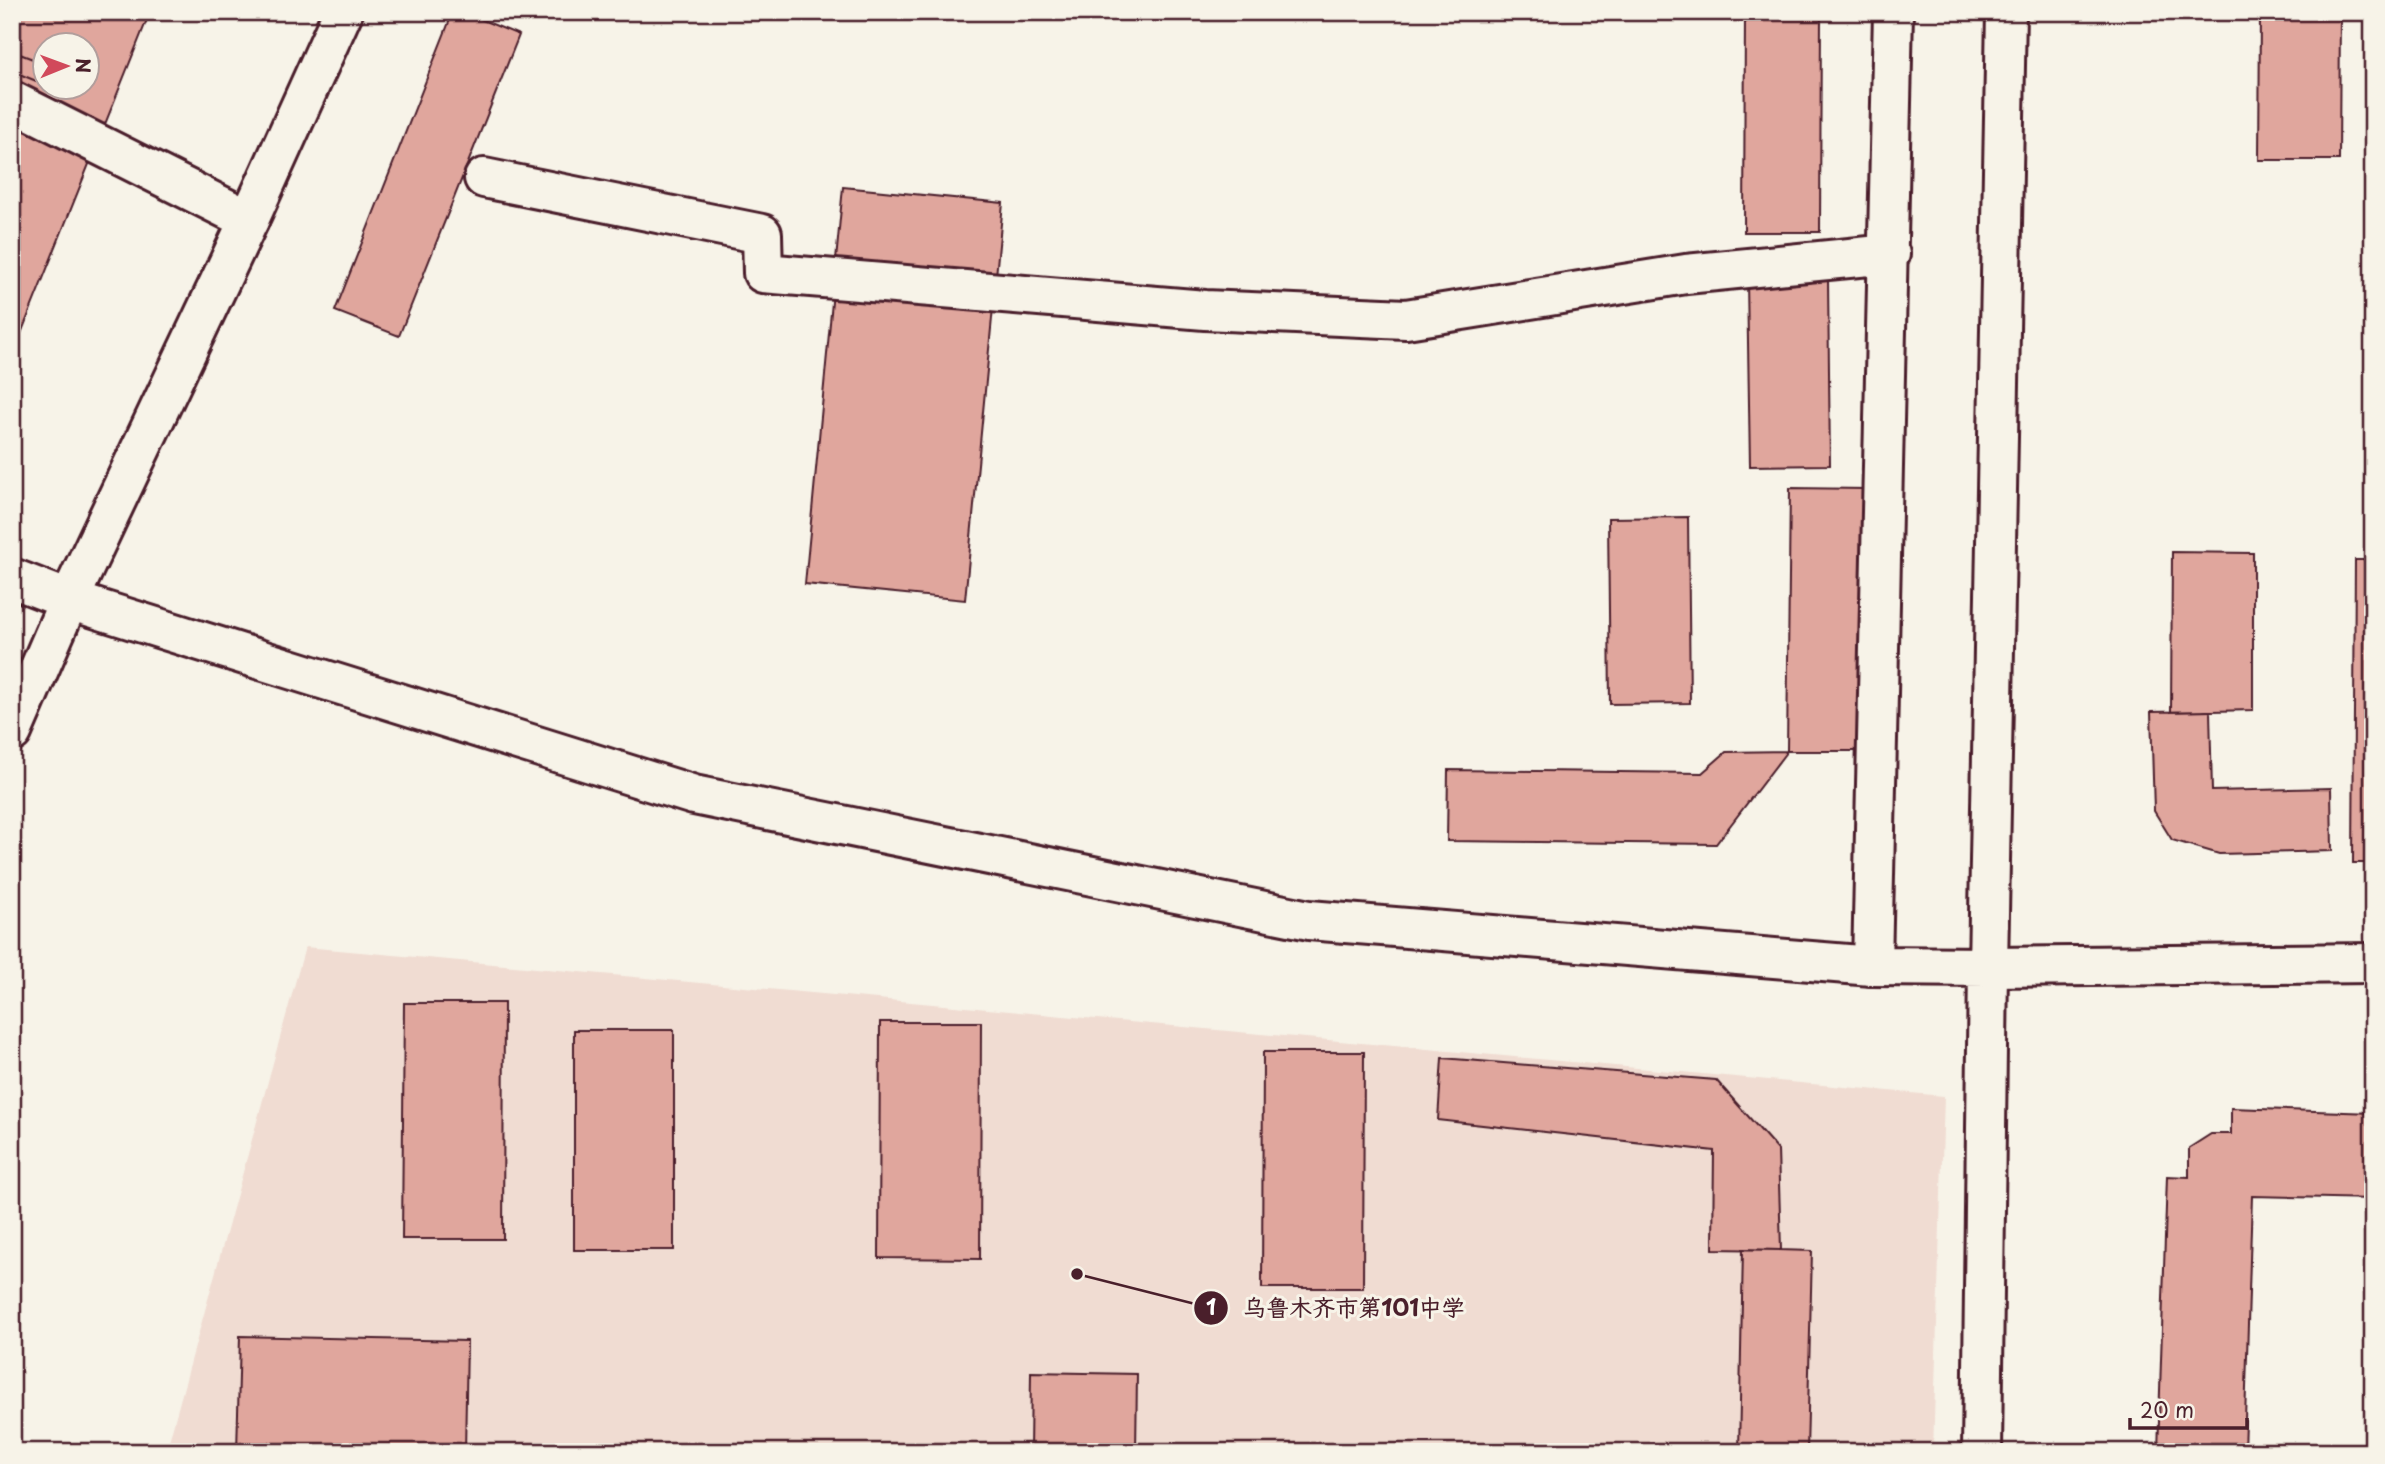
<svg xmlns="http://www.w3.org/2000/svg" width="2385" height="1464" font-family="'Playpen Sans','LXGW WenKai TC',sans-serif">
<rect width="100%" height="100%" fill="#f7f3e8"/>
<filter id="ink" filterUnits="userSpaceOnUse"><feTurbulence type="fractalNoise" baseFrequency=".0143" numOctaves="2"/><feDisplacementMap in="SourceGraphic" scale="14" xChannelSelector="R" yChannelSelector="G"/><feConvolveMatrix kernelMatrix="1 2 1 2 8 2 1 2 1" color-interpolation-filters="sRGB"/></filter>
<g filter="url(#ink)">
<path fill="#f0dcd2" d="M305,947l1639,149 -11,356h-1767z"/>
<path fill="#e0a69d" stroke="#4a1f2b" stroke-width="2" d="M18,12h132l-138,344v-285l34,14v3h42v-42h-42v18l-34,-13v-26z
M453,12h10l56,23 -120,301 -64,-25z
M1745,12h76l-1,220h-76z
M2260,12h80l-1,148h-80z
M12,51l34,13v21l-34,-14z
M843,187l160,16 -38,397 -160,-16z
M1828,279l2,186 -80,1 -3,-186z
M1790,488l77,1 -3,262h-77z
M1688,517l2,186 -80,1 -2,-186z
M2172,552l81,1v157l-82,2z
M2355,560h18v303h-20z
M2210,711l2,80 119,-3 1,63 -113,3 -47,-14 -18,-29 -3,-99z
M1787,751l-71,93 -269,-3 1,-71 254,3 24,-21z
M404,1003h100l-1,236h-101z
M880,1022h101l-1,237 -101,-1z
M574,1030h100v220h-100z
M1263,1052h101l-1,236h-101z
M1442,1058l274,22 62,70 3,100 -68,-1 1,-98 -276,-31z
M2231,1108l142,5v86l-121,-3 -8,256h-86l9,-276 22,1v-29l22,-14h20z
M1743,1249l69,2 -5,201h-68z
M240,1336l227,5 -2,111h-228z
M1031,1372l106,2 -1,78h-106z"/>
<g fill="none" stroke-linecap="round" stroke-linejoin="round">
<defs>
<path id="minor" d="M12,101l237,119
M484,178l278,56 1,39 442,37 201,9 280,-45 204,-20
M1872,966l21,-954"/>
<path id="tertiary" d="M12,732l57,-132 180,-380 94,-208
M1988,967l385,-4"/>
<path id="secondary" d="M12,578l57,22 625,195 615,125 563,46 116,1
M1982,1452l6,-485 18,-955"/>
</defs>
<use href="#minor" stroke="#4a1f2b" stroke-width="44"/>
<use href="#tertiary" stroke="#4a1f2b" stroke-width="44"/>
<use href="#secondary" stroke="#4a1f2b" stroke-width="44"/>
<use href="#minor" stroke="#f7f3e8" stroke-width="38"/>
<use href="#tertiary" stroke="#f7f3e8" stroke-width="38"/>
<use href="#secondary" stroke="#f7f3e8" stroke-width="38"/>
</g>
</g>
<path fill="none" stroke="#4a1f2b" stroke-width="2.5" d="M1077 1274L1211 1308"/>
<g fill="#4a1f2b" stroke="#f7f3e8" stroke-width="2.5">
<circle cx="1077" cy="1274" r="7"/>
<circle cx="1211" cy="1308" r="18"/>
</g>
<g font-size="21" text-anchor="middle" font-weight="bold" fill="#fff">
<text x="1211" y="1315">1</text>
</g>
<g font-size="23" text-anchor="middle" font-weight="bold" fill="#4a1f2b" stroke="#f7f3e8" stroke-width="6" stroke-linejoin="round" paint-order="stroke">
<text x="1354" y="1316">乌鲁木齐市第101中学</text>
</g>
<rect width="2385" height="1464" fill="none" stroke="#f7f3e8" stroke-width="42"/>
<rect x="21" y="21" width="2343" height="1422" fill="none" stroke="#4a1f2b" stroke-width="2.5" filter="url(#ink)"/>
<g transform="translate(66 66) rotate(89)"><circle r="33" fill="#f7f3e8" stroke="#b29e9c" stroke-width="2"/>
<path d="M0-5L12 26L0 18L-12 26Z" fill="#d1495b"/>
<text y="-10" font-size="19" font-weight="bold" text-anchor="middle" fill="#4a1f2b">N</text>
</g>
<path d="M2130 1418v10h117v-10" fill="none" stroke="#4a1f2b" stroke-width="3.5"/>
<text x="2140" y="1418" font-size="21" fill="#4a1f2b" stroke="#f7f3e8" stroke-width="5" paint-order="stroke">20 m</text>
</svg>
